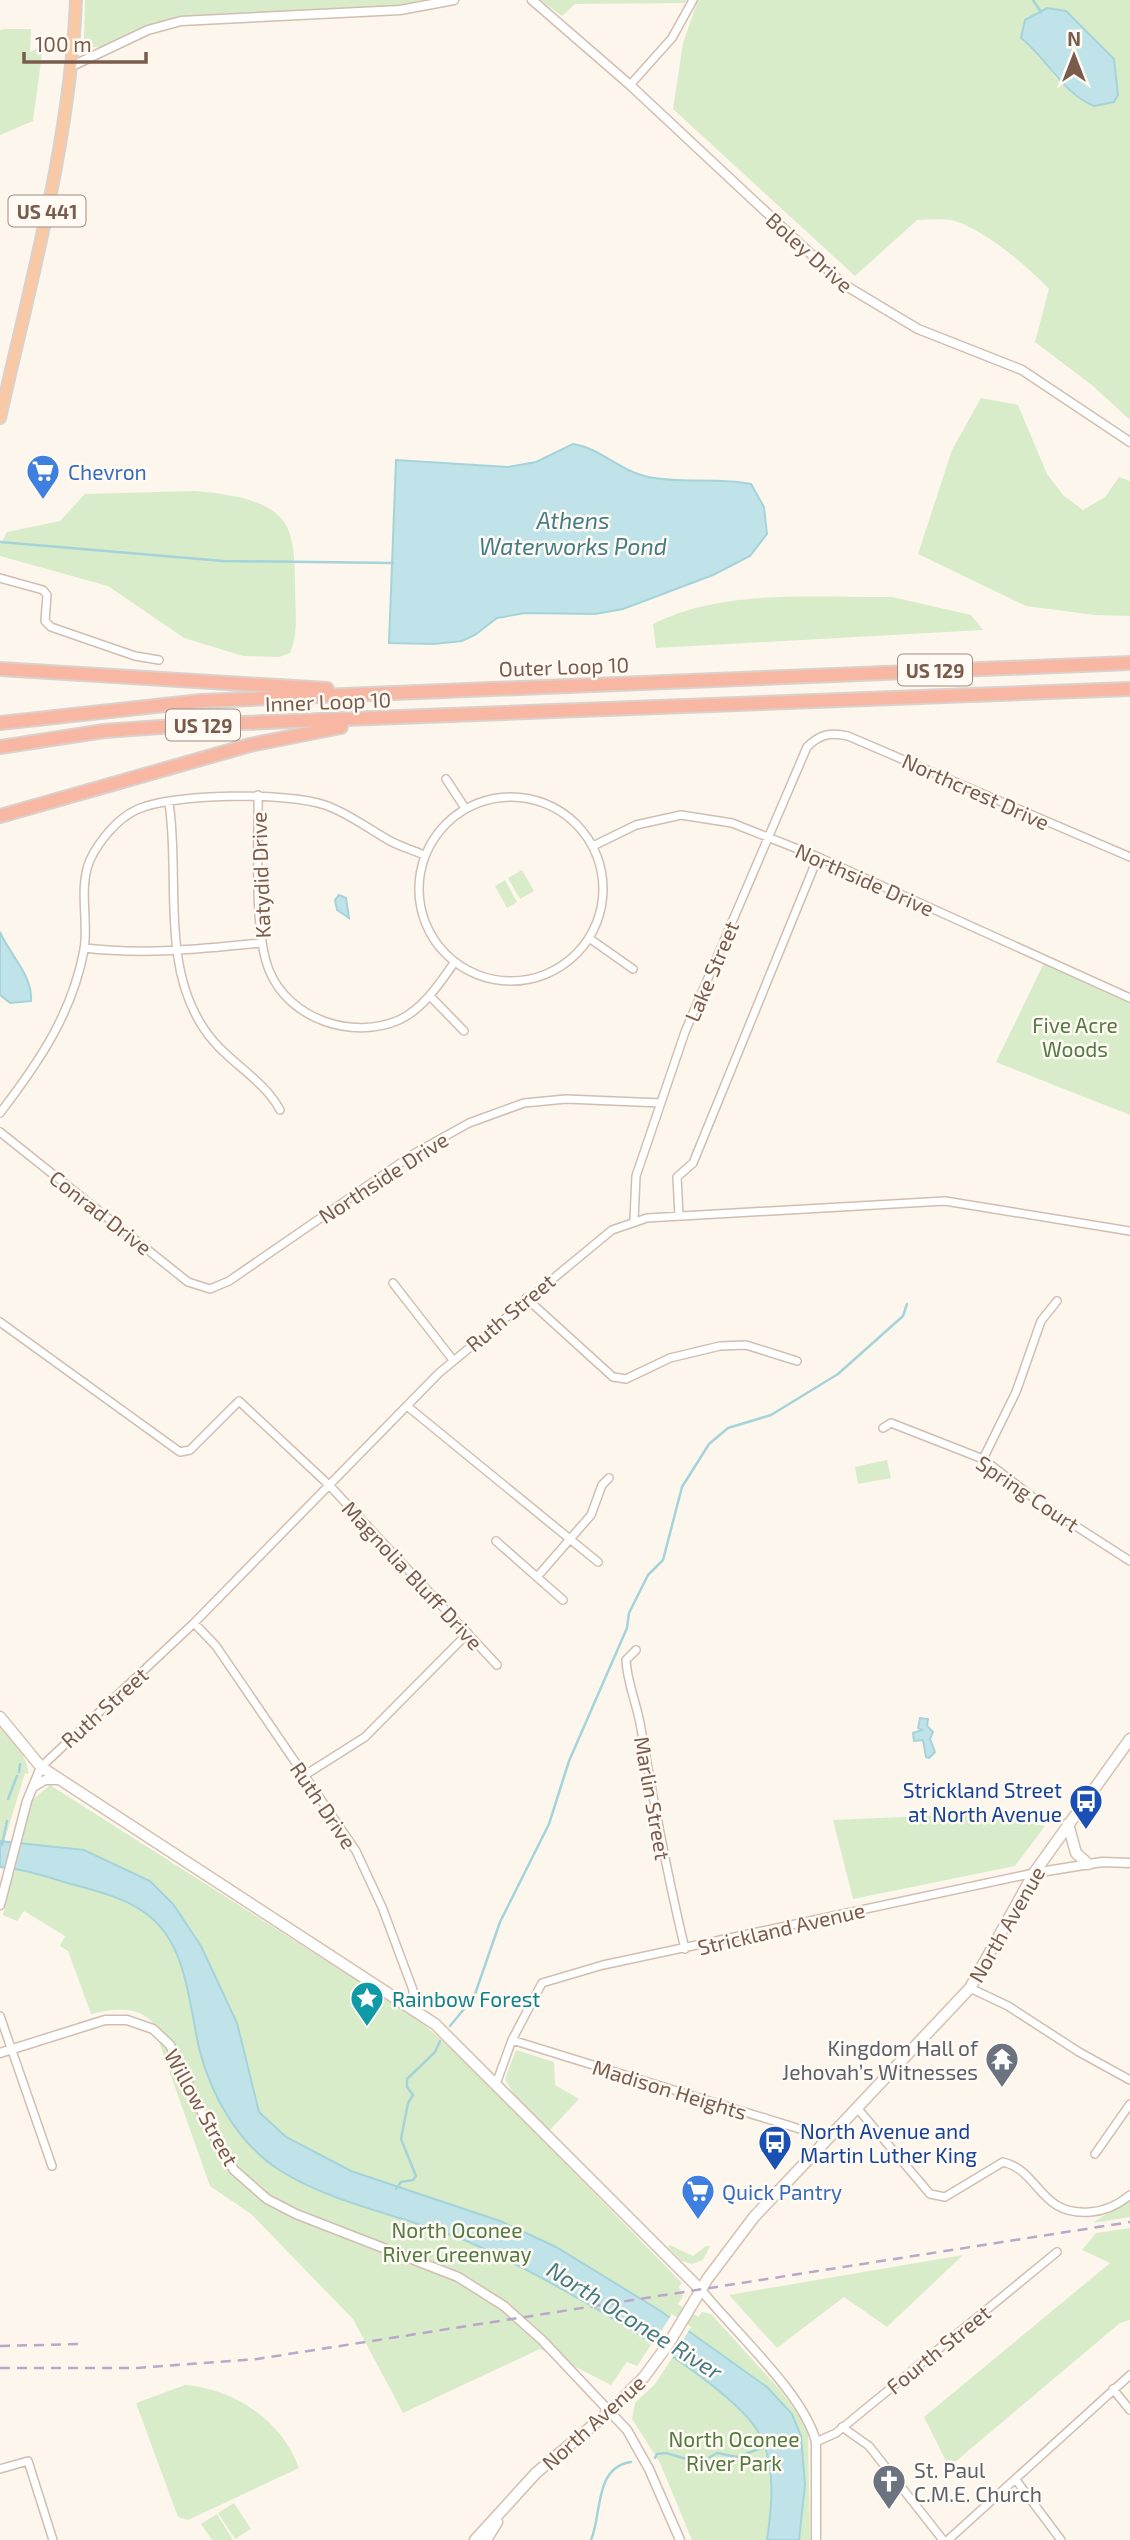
<svg xmlns="http://www.w3.org/2000/svg" width="1130" height="2540" font-family="'Exo 2',sans-serif">
<rect width="100%" height="100%" fill="#fdf6ec"/>
<path fill="#d8ecc9" fill-rule="evenodd" d="M85,0h351l-62,8 -194,9 -43,12 -36,18h-11l-6,-7z
M540,0h146l-1,3 -110,1 -13,12z
M698,0h432v420l-37,-34 -58,-44 14,-53c-22,-23 -63,-58 -94,-68 -11,-3 -27,-1 -38,-1l-62,56 -182,-167 10,-66zM1047,8c30,18 83,50 67,94l-40,-8 -19,-17 -24,-34 8,-30z
M5,29h26l-1,23 13,-6 -10,75 -33,14v-105z
M981,398l37,7 29,69 16,21 20,15 22,-13 14,-20 11,4v135l-35,-1 -69,-9 -108,-52 34,-104z
M196,491c28,3 79,7 92,38 7,17 7,41 7,59 0,22 4,45 -5,65l-11,4 -36,-1 -59,-18 -76,-52 -108,-30v-11l7,-13 53,-11 25,-27z
M892,597l79,18 12,15 -327,18 -3,-24c71,-36 162,-26 239,-27z
M522,870l12,21 -14,8 -12,-21z
M505,880l12,22 -10,6 -12,-22z
M1045,961l85,40v114l-134,-53z
M887,1460l4,18 -33,6 -3,-17z
M0,1726c10,14 29,30 28,48l-3,-1 -21,69 -4,-1z
M50,1785l368,234 53,48 211,216 -3,4 4,9 -5,8 20,13 4,-5 9,2 70,77 27,37 2,112h-118l-32,-77 -28,-44 3,-16 20,-19 35,-53 -28,-19 -18,27 7,6 -14,21 -10,-4 -16,23 -71,-36 -137,64 -50,-94 -102,-105 -41,-28 -58,-164c-15,-17 -40,-13 -61,-8l-23,-63 -8,-5 5,-10 -41,-25 -7,10 -14,-6 28,-114z
M970,1814l75,12 -30,40 -162,33 -20,-79z
M516,2050l38,12 1,23 24,14 -30,32 -30,-28 -14,-24z
M1130,2197v20l-37,6z
M1130,2228v92l-10,3 -171,144 -25,-50 186,-154 -28,-13 14,-17z
M670,2245l23,11 13,-10h4l-7,14 -11,4 -10,-3 -14,-14z
M963,2255l-76,72 -43,-30 -67,51 -48,-53z
M185,2385c50,4 97,36 114,83l-111,52 -10,-3 -42,-114z
M234,2503l17,26 -16,10 -17,-26z
M217,2514l16,26h-21l-11,-16z"/>
<path fill="#bfe3e8" stroke="#a5d3da" stroke-width="2" d="M1047,8l19,3 48,48 4,36 -4,7 -20,4c-33,-14 -47,-48 -73,-68l4,-18z
M573,444c27,4 47,27 75,33 34,7 68,0 103,7l13,23 3,27 -17,22 -37,19 -90,34 -28,5 -70,-1 -28,5 -22,17 -13,6 -28,3 -45,-1 7,-183 112,7 28,-5z
M339,895l7,3 3,20 -12,-8 -2,-10z
M0,932c10,23 33,44 31,69l-21,2 -10,-8z
M920,1718l8,1 -1,7 6,6 -3,7 5,13 -6,6 -3,-1 -3,-17 -9,1 -1,-8 9,-3 -4,-2z
M0,1841l84,9 66,31 23,23 28,42 36,77 22,89 27,25 65,34 149,50 56,26 103,63 108,77 25,27 9,22 4,49 -6,55h-32c5,-34 9,-73 -7,-105 -28,-57 -242,-175 -306,-199 -56,-21 -124,-34 -173,-65 -42,-26 -70,-75 -82,-123 -10,-44 -12,-103 -51,-133 -22,-17 -51,-24 -77,-31 -24,-7 -47,-15 -71,-17z"/>
<path fill="#fdf6ec" d="M672,2314l19,13 -21,34 -20,-13z"/>
<g fill="none" stroke-linecap="round" stroke-linejoin="round">
<path stroke="#a5d3da" stroke-width="2.5" d="M1033,0l8,12
M0,542l223,19 170,2
M19,1772l1,-8
M8,1799l9,-23
M2,1845l5,-24
M450,2026l24,-29 26,-75 49,-98 20,-63 58,-133 2,-15 19,-38 15,-15 19,-73 27,-43 19,-16 43,-13 67,-41 65,-58 4,-12
M396,2189l5,-7 12,-2 3,-4 -15,-37 7,-36 5,-8 -6,-8v-8l28,-27 5,-11
M655,2458l2,-4 9,-1 34,10 17,-10 20,4 30,-11
M591,2540c11,-25 3,-73 40,-78"/>
<defs>
<path id="minor" d="M630,85l42,-47 21,-38
M0,578l43,12 4,5 -2,26 6,6 84,29 24,4
M446,779l19,29
M258,795c1,47 -5,135 11,175 20,50 84,70 130,50 24,-11 41,-37 55,-57
M419 889a92 92 0 1 1 184 0a92 92 0 1 1-184 0Z
M169,803c11,71 -8,157 32,221 21,36 61,52 79,86
M593,846l43,-21 45,-10 51,8 86,34 312,141
M589,938l44,31
M84,948c61,7 117,1 177,-5
M430,996l34,35
M0,1113c39,-51 72,-99 84,-163 5,-29 -6,-62 6,-90 9,-19 27,-41 46,-50 34,-17 153,-18 189,-5 21,7 41,22 60,33 12,8 26,11 39,17
M0,1132l188,150 22,7 19,-8 186,-128 54,-30 55,-20 42,-4 95,4
M679,1216l-2,-39 16,-14 125,-306
M634,1220l2,-44 49,-144 122,-285c13,-13 24,-15 41,-11l282,121
M393,1283l60,77
M526,1298l87,79 13,2 44,-21 50,-12 26,-1 51,16
M0,1322l180,130 10,-2 49,-49 90,84 168,180
M407,1406l191,156
M883,1428l8,-5 92,36 60,46 87,56
M983,1459l33,-67 25,-71 16,-20
M496,1541l67,59
M537,1577l54,-62 11,-30 7,-7
M194,1623l22,23 140,205 26,56 31,83v18
M636,1650l-10,10c1,22 10,42 14,63 13,76 27,151 45,226
M41,1767l153,-144 245,-250 173,-143 35,-12 298,-17 185,30
M305,1775l60,-38 103,-104
M970,1988l38,18 71,46 51,28
M0,2016l52,150
M512,2040l317,98
M496,2084l16,-44 30,-57 61,-18 431,-92
M858,2109l72,85 15,3 58,-35c37,9 36,54 87,50 15,-1 28,-7 40,-17
M1095,2154l35,-50
M1113,2389l17,21
M842,2427l27,19 74,94
M816,2442l20,-9 221,-181
M0,2469l28,-8 25,79
M1016,2480l45,60
M948,2540l182,-165"/>
<path id="tertiary" d="M532,0l98,85 213,199 75,45 104,41 108,72
M72,66l76,-36 33,-9 219,-11 54,-10
M33,1787l12,-7h15
M1034,1873l68,-11 28,1
M0,1905l27,-104 14,-34
M0,2053l105,-33h22l26,9 17,16 39,82 25,43 33,29 29,15 162,63 46,29 38,34 85,90 22,39 31,71
M701,2290c33,41 103,104 115,152v98"/>
<path id="secondary" d="M0,1717l41,50 394,257 266,266
M1068,1824l8,29 12,11
M475,2540l61,-67 75,-63 33,-33 25,-34 39,-65 46,-61 216,-229 64,-115 96,-134
M486,2540l11,-18"/>
<path id="trunk" d="M0,418c31,-138 70,-275 76,-418"/>
<path id="motorway" d="M0,669l327,20
M0,723l201,-22 929,-38
M0,747l104,-16 85,-6 941,-36
M0,816l250,-71 91,-18"/>
</defs>
<use href="#minor" stroke="#d1beb0" stroke-width="10"/>
<use href="#tertiary" stroke="#d1beb0" stroke-width="11"/>
<use href="#secondary" stroke="#d6c0b0" stroke-width="13"/>
<use href="#trunk" stroke="#dad1cd" stroke-width="14"/>
<use href="#motorway" stroke="#dad1cd" stroke-width="16"/>
<use href="#minor" stroke="#fff" stroke-width="7"/>
<use href="#tertiary" stroke="#fff" stroke-width="8"/>
<use href="#secondary" stroke="#fff" stroke-width="10"/>
<use href="#trunk" stroke="#f9c8a4" stroke-width="10"/>
<use href="#motorway" stroke="#f7b7a3" stroke-width="12"/>
<path stroke="#b9a8c9" stroke-width="2.5" stroke-dasharray="10 7" stroke-linecap="butt" d="M0,2346l79,-2
M0,2368h137l120,-9 873,-137"/>
</g>
<defs>
<symbol id="supermarket-pin" viewBox="-11 -11 22 30"><path d="M0 17L-7.5 6A9.5 9.5 0 1 1 7.5 6Z" fill="#3f7fe0" stroke="#fffaf3"/><path d="M-6-5.5h2.5l.6 2H6L4.5 2H-2.5L-4.4-4H-6ZM-1.5 3.2a1.3 1.3 0 1 0 .1 0ZM3 3.2a1.3 1.3 0 1 0 .1 0Z" fill="#fff"/></symbol>
<symbol id="bus-pin" viewBox="-11 -11 22 30"><path d="M0 17L-7.5 6A9.5 9.5 0 1 1 7.5 6Z" fill="#1a4fb4" stroke="#fffaf3"/><path d="M-5-6H5V4H4V6H2V4H-2V6H-4V4H-5ZM-3.5-4V0h7V-4ZM-3.5 1.2v1.5H-2V1.2ZM2 1.2v1.5H3.5V1.2Z" fill="#fff"/></symbol>
<symbol id="sight-pin" viewBox="-11 -11 22 30"><path d="M0 17L-7.5 6A9.5 9.5 0 1 1 7.5 6Z" fill="#0f9aa8" stroke="#fffaf3"/><path d="M0-6L1.8-2.2L6-1.7L2.9 1.2L3.7 5.4L0 3.3L-3.7 5.4L-2.9 1.2L-6-1.7L-1.8-2.2Z" fill="#fff"/></symbol>
<symbol id="temple-pin" viewBox="-11 -11 22 30"><path d="M0 17L-7.5 6A9.5 9.5 0 1 1 7.5 6Z" fill="#6b7280" stroke="#fffaf3"/><path d="M0-6L5-2H3V0L6.5 2.5H4V6H1.5V3h-3V6H-4V2.5H-6.5L-3 0V-2H-5Z" fill="#fff"/></symbol>
<symbol id="church-pin" viewBox="-11 -11 22 30"><path d="M0 17L-7.5 6A9.5 9.5 0 1 1 7.5 6Z" fill="#6b7280" stroke="#fffaf3"/><path d="M-1.2-6h2.4v3.5h3.3v2.4h-3.3V6h-2.4V-.1h-3.3v-2.4h3.3Z" fill="#fff"/></symbol>
</defs>
<g fill-rule="evenodd">
<use href="#supermarket-pin" x="24" y="452" width="38" height="52"/>
<use href="#bus-pin" x="1067" y="1782" width="38" height="52"/>
<use href="#sight-pin" x="348" y="1979" width="38" height="52"/>
<use href="#temple-pin" x="983" y="2040" width="38" height="52"/>
<use href="#bus-pin" x="756" y="2123" width="38" height="52"/>
<use href="#supermarket-pin" x="679" y="2172" width="38" height="52"/>
<use href="#church-pin" x="870" y="2462" width="38" height="52"/>
</g>
<g text-anchor="middle" dominant-baseline="central" stroke-width="5" stroke-linejoin="round" paint-order="stroke">
<g fill="#fffaf3" stroke="#a28b7f" stroke-width="2">
<rect x="8.5" y="195.5" width="77" height="31" rx="5"/>
<rect x="898" y="654.5" width="74" height="31" rx="5"/>
<rect x="166" y="709.5" width="74" height="31" rx="5"/>
</g>
<g font-size="19" font-weight="bold" fill="#7a5c4d">
<text x="47" y="211">US 441</text>
<text x="935" y="670">US 129</text>
<text x="203" y="725">US 129</text>
</g>
<g font-size="21" fill="#7a5c4d" stroke="#fffaf3">
<text transform="translate(810 252) rotate(42)">Boley Drive</text>
<text transform="translate(564 666) rotate(-2)">Outer Loop 10</text>
<text transform="translate(328 701) rotate(-2)">Inner Loop 10</text>
<text transform="translate(976 791) rotate(24)">Northcrest Drive</text>
<text transform="translate(260 875) rotate(-92)">Katydid Drive</text>
<text transform="translate(865 879) rotate(24)">Northside Drive</text>
<text transform="translate(711 971) rotate(-67)">Lake Street</text>
<text transform="translate(383 1177) rotate(-33)">Northside Drive</text>
<text transform="translate(101 1212) rotate(38)">Conrad Drive</text>
<text transform="translate(510 1312) rotate(-40)">Ruth Street</text>
<text transform="translate(1028 1493) rotate(34)">Spring Court</text>
<text transform="translate(413 1575) rotate(47)">Magnolia Bluff Drive</text>
<text transform="translate(104 1707) rotate(-42)">Ruth Street</text>
<text transform="translate(653 1798) rotate(80)">Marlin Street</text>
<text transform="translate(324 1805) rotate(56)">Ruth Drive</text>
<text transform="translate(1006 1924) rotate(-60)">North Avenue</text>
<text transform="translate(781 1928) rotate(-13)">Strickland Avenue</text>
<text transform="translate(670 2089) rotate(17)">Madison Heights</text>
<text transform="translate(202 2107) rotate(61)">Willow Street</text>
<text transform="translate(938 2349) rotate(-39)">Fourth Street</text>
<text transform="translate(593 2422) rotate(-42)">North Avenue</text>
</g>
<g font-size="21" fill="#366cbe" stroke="#fffaf3" text-anchor="start">
<text x="68" y="471">Chevron</text>
<text x="722" y="2191">Quick Pantry</text>
</g>
<g font-size="21" fill="#537a41" stroke="#fffaf3">
<text x="1075" y="1024">Five Acre<tspan x="1075" dy="24">Woods</tspan></text>
<text x="457" y="2229">North Oconee<tspan x="457" dy="24">River Greenway</tspan></text>
<text x="734" y="2438">North Oconee<tspan x="734" dy="24">River Park</tspan></text>
</g>
<g font-size="21" fill="#164399" stroke="#fffaf3" text-anchor="end">
<text x="1062" y="1789">Strickland Street<tspan x="1062" dy="24">at North Avenue</tspan></text>
<text x="800" y="2130" text-anchor="start">North Avenue and<tspan x="800" dy="24">Martin Luther King</tspan></text>
</g>
<g font-size="21" fill="#0d838f" stroke="#fffaf3" text-anchor="start">
<text x="392" y="1998">Rainbow Forest</text>
</g>
<g font-size="21" fill="#5b616d" stroke="#fffaf3" text-anchor="end">
<text x="978" y="2047">Kingdom Hall of<tspan x="978" dy="24">Jehovah’s Witnesses</tspan></text>
<text x="914" y="2469" text-anchor="start">St. Paul<tspan x="914" dy="24">C.M.E. Church</tspan></text>
</g>
<g font-size="23" font-style="italic" fill="#437c86" stroke="#fffaf3">
<text x="573" y="520">Athens<tspan x="573" dy="26">Waterworks Pond</tspan></text>
<text transform="translate(635 2320) rotate(32)">North Oconee River</text>
</g>
</g>
<g transform="translate(1074 56)" stroke="#fffaf3" stroke-width="5" paint-order="stroke">
<path d="M0-5L12 26L0 18L-12 26Z" fill="#7a5c4d"/>
<text y="-10" font-size="19" font-weight="bold" text-anchor="middle" fill="#7a5c4d">N</text>
</g>
<path d="M24 52v10h122v-10" fill="none" stroke="#7a5c4d" stroke-width="3.5"/>
<text x="35" y="52" font-size="21" fill="#7a5c4d" stroke="#fffaf3" stroke-width="5" paint-order="stroke">100 m</text>
</svg>
